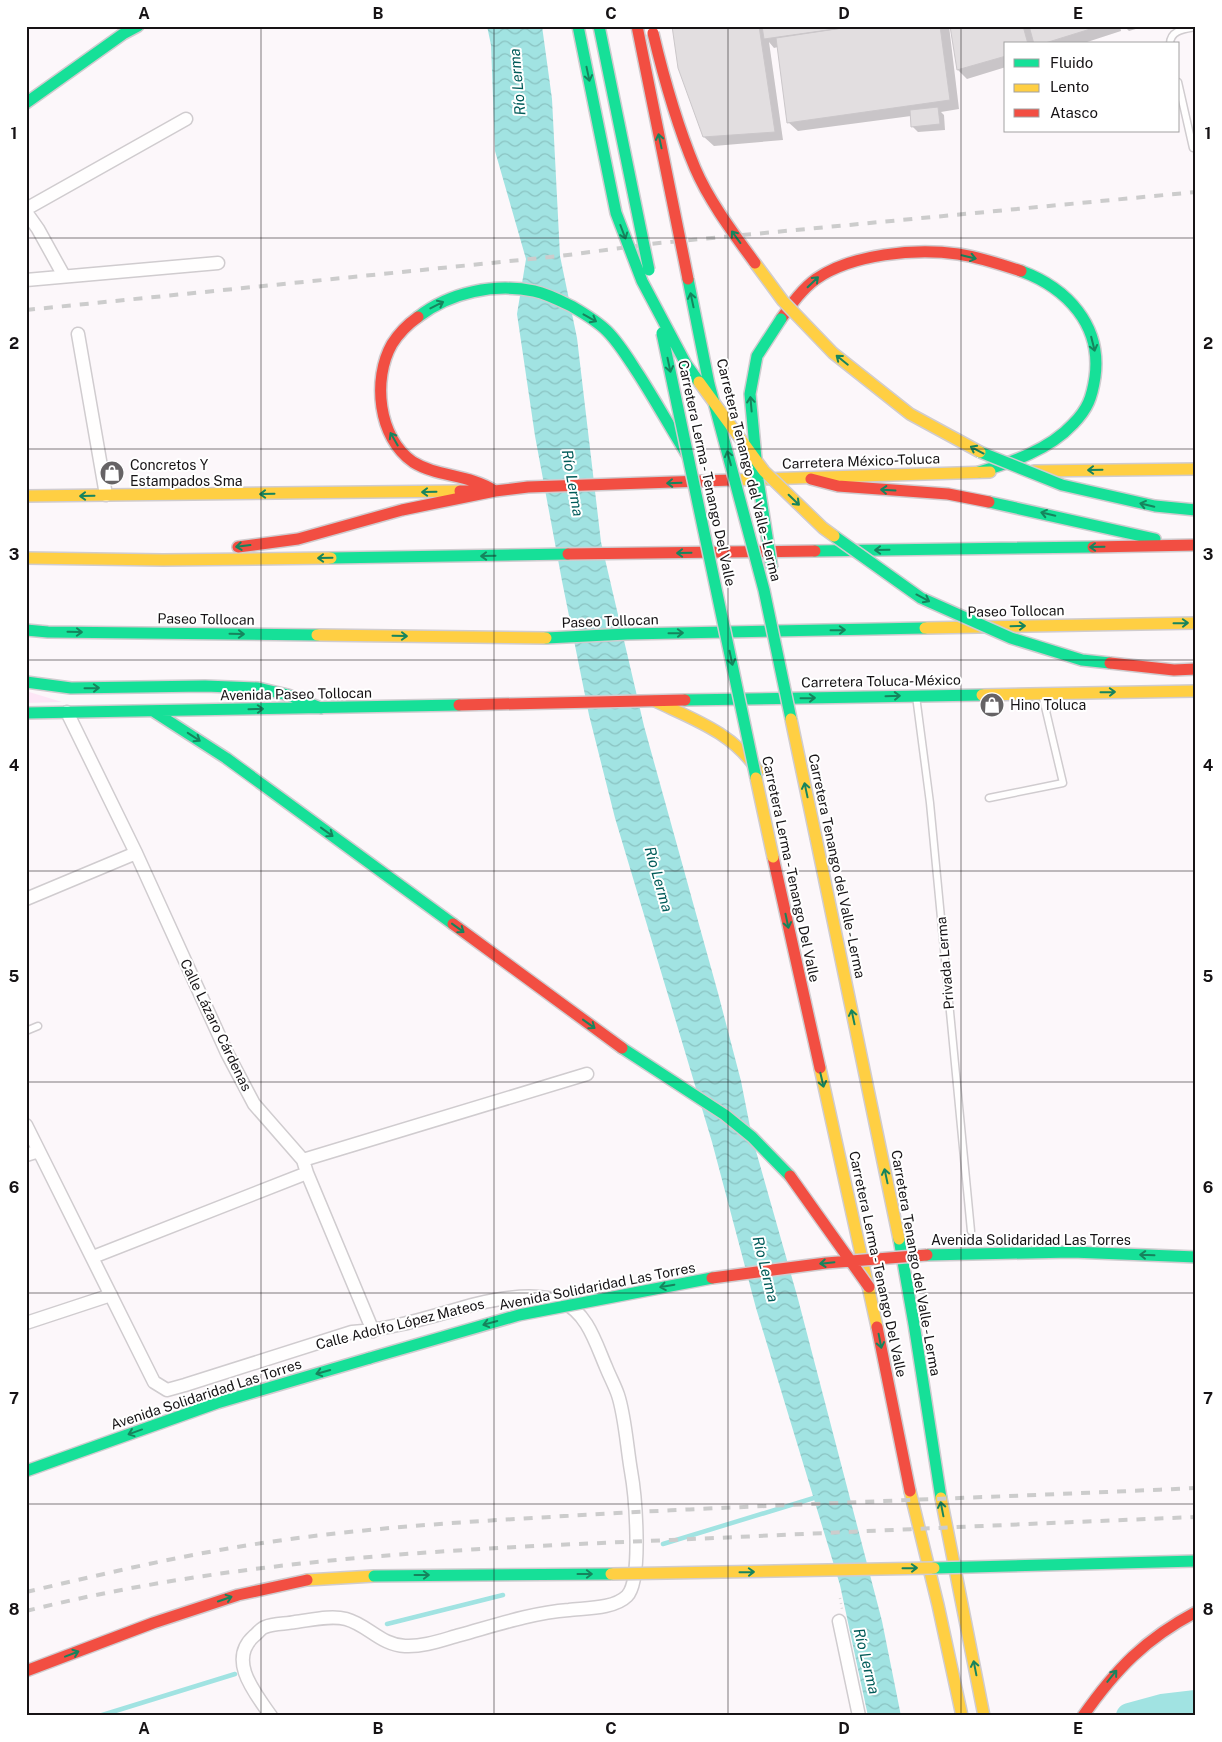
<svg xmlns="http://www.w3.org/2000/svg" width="1222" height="1742" font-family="'Public Sans',sans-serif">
<defs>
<pattern id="park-tufts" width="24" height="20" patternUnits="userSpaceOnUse" patternTransform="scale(1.25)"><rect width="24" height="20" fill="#fde6f6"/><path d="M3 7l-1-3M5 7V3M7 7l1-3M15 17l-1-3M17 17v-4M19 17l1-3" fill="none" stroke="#d8c4d2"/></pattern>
<pattern id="water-waves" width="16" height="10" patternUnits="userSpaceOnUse" patternTransform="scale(1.25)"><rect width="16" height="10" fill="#a1e3e2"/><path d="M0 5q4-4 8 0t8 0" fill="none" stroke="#8ac2c1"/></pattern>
</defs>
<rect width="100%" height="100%" fill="#fcf7fa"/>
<path fill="url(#park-tufts)" d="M26,691l36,11 -36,1z"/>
<path fill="url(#water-waves)" d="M487,26h55l10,73 8,157 17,82 24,204 43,184 74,267 23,88 11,56 46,162 84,322 19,95h-33l-28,-131 -84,-277 -44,-166 -97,-324 -26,-103 -27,-134 -27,-145 -18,-122 9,-55 -31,-108 -4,-106z"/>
<path fill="#0003" d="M673,26h276l10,83 -18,3 3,3 1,15 -27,2 -6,-6 -1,-10 -113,15 -10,-9 -10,-75 -4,1 -5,-6 14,98 -69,6 -10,-9z
M952,26h168l1,5 -40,13h-75v23l-39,12 -9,-9z
M1124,26h22l-17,5z"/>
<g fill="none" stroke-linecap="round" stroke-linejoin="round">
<path stroke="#a1e3e2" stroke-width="4.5" d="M663,1544l154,-47
M387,1624l116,-29
M99,1716l136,-42"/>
<path stroke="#a1e3e2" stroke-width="26" d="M1129,1716l33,-9 34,-4"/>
</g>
<path fill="#e2dee0" stroke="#cbc7ca" d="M672,26h87l16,106 -72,5 -25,-69z
M762,26h94l-92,13z
M856,26h84l10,74 -163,23 -11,-85z
M950,26h73l5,18h-22v12l-49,14z
M1029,26h71l-58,18h-8z
M938,107l2,17 -29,3 -1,-17z"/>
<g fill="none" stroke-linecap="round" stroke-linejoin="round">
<defs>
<path id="lane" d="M1170,44c0,-14 15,-15 26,-17
M1178,82l15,66
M916,696l14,107 41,428
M989,798l74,-15 -21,-89
M26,1031l12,-5"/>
<path id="street" d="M26,209l160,-90
M26,212l12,17 26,47
M26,280l192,-17
M78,334l28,161
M67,712l69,141 91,200 27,51 49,56 4,13 66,158
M26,899l110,-46
M26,1125l128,257 13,8 18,-5 167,-53c43,-3 83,-17 124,-28 25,-6 62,-12 86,-2 25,10 34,42 44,65 4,10 9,19 12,28 7,21 9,53 13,76 4,22 12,109 -4,125 -13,13 -42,12 -58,14 -38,3 -73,15 -109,25 -18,5 -36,12 -55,11 -24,-1 -37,-21 -59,-27 -15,-4 -35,1 -51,3 -8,2 -22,1 -30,5 -4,1 -8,7 -11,9 -27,24 1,57 17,80
M26,1155l13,-4
M303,1160l284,-86
M93,1257l214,-84
M26,1323l85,-28
M839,1621l20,95"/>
<path id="fast" d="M26,103l97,-69 15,-8
M418,317c32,-25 77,-34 116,-26 14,3 27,10 39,16 12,7 24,14 34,24 13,13 22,29 32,44 16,25 31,52 47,78
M979,472c33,-10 70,-22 94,-48 15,-15 19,-27 22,-47 7,-52 -28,-89 -74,-106
M989,502l166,37
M815,551l278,-4
M331,558l237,-4
M26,630l22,2 269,3
M546,638l81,-4 298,-6
M26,682l45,6 134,-2 53,2 30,7 33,13
M685,700l297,-5
M153,711l73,47 227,166
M26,713l433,-8
M622,1048l103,67 27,22 38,39
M899,1239l15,85 27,174
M26,1471l191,-68 153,-45"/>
<path id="slow" d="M1034,471l162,-2
M732,480l258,-8
M26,496l434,-5
M26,558l137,2 168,-2
M925,628l271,-5
M317,635l229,3
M982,695l214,-4
M655,701c40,19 78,32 103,70
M816,838l83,401
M820,1068l57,259
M910,1491l28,114 24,111
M941,1498l43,218
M307,1580l67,-4"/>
<path id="jam" d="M418,317c-10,7 -19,16 -26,27 -20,35 -14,94 21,118 24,15 56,12 82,29
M781,319c10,-14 21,-30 35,-40 36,-25 99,-31 142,-25 21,3 42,10 63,17
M811,479l27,7 110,8 41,8
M460,491h35l33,-4 204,-7
M238,547l60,-8 104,-29 93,-19
M1093,547l103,-2
M568,554l247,-3
M459,705l226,-5
M773,857l47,211
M453,924l169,124
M877,1327l33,164
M26,1671l127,-48 85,-28 69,-15
M1083,1716c33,-47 62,-77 113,-104"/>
</defs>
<use href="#lane" stroke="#d0cccf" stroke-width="9"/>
<use href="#street" stroke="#d0cccf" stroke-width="15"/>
<use href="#fast" stroke="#d0cccf" stroke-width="14"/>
<use href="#slow" stroke="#d0cccf" stroke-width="14"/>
<use href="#jam" stroke="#d0cccf" stroke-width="14"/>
<path stroke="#dcdbdb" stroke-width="2.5" stroke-dasharray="1 4" stroke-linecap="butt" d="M840,1598l2,11"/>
<use href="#lane" stroke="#fffefe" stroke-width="6"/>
<use href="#street" stroke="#fffefe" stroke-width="12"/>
<use href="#fast" stroke="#16e098" stroke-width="11"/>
<use href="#slow" stroke="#ffcf43" stroke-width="11"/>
<use href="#jam" stroke="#f24e42" stroke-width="11"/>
<path stroke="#ccc" stroke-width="4" stroke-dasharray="9 9" stroke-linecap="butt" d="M26,310l534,-54 99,-13 537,-51
M26,1592c81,-19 161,-38 243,-50 116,-17 232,-22 348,-29 193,-10 386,-16 579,-25
M26,1611c211,-53 429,-62 645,-71 175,-8 350,-16 525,-23"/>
<defs>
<path id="fast-bridge" d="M578,26l38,187 26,68 44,83 13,18
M599,26l50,244
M688,279l21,105 55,206 27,129
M662,333l94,445
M980,452l82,33 93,21 41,4
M834,536l87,62 90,40 71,22 28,3
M772,568l-14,-88 -8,-86 7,-38 24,-37
M927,1255l145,-3 124,5
M370,1358l149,-43 193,-37
M934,1568l262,-7
M374,1576l237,-2"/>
<path id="slow-bridge" d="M755,263l28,38 50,52 77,61 70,38
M699,382l65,89 59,57 11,8
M791,719l25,119
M756,778l17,79
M611,1574l323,-6"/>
<path id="jam-bridge" d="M637,26l51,253
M653,33c11,46 24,92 42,135 14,33 39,66 60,95
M1110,663l64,7 22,-1
M790,1176l79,111
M712,1278l114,-15 101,-8"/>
</defs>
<use href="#fast-bridge" stroke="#d0cccf" stroke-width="14" stroke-linecap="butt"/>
<use href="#slow-bridge" stroke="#d0cccf" stroke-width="14" stroke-linecap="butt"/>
<use href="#jam-bridge" stroke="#d0cccf" stroke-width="14" stroke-linecap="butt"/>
<use href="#fast-bridge" stroke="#16e098" stroke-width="11"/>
<use href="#slow-bridge" stroke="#ffcf43" stroke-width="11"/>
<use href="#jam-bridge" stroke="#f24e42" stroke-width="11"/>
</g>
<defs><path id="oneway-shaft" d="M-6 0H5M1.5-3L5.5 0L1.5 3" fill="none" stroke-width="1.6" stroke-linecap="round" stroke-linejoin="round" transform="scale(1.25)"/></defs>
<g stroke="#16845d">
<use href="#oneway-shaft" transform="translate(588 74) rotate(78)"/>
<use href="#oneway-shaft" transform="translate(660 141) rotate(-102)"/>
<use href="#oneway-shaft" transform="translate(623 232) rotate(69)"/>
<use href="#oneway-shaft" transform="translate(736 237) rotate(-126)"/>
<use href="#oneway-shaft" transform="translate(969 257) rotate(13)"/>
<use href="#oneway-shaft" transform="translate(813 282) rotate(-44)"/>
<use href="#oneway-shaft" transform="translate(692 300) rotate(-102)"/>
<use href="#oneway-shaft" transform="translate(437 305) rotate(-27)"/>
<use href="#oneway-shaft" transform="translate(590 318) rotate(29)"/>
<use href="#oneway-shaft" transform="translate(1093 344) rotate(76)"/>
<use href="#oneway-shaft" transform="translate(842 360) rotate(-141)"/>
<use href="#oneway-shaft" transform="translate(669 365) rotate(78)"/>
<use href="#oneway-shaft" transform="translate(751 404) rotate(-95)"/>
<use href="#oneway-shaft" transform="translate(394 439) rotate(-120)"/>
<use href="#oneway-shaft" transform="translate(977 450) rotate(-152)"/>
<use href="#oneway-shaft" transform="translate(729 458) rotate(-105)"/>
<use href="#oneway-shaft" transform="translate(1095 470) rotate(179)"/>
<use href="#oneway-shaft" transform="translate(674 483) rotate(178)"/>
<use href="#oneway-shaft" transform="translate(888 490) rotate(-177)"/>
<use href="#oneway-shaft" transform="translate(429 492) rotate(179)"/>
<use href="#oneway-shaft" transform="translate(267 494) rotate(179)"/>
<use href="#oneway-shaft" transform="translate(87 496) rotate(179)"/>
<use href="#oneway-shaft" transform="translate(794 500) rotate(44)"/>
<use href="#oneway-shaft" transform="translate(1147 505) rotate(-167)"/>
<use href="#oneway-shaft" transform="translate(1048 514) rotate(-167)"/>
<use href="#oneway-shaft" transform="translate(243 546) rotate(173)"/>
<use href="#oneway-shaft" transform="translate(1097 547) rotate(179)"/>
<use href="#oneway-shaft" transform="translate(882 550) rotate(179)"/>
<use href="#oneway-shaft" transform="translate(684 553) rotate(179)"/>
<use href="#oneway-shaft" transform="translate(488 556) rotate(179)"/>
<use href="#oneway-shaft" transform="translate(325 558) rotate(179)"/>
<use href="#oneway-shaft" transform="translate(923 598) rotate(28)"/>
<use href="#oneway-shaft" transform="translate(1181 623) rotate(-1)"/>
<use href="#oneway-shaft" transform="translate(1018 626) rotate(-1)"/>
<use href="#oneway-shaft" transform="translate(838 630) rotate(-1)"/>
<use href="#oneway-shaft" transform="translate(75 632) rotate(1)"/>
<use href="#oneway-shaft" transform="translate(676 633) rotate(-1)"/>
<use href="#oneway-shaft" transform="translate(237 634) rotate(1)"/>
<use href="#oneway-shaft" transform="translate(400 636) rotate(1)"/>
<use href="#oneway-shaft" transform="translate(731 658) rotate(78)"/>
<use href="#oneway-shaft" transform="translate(92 688) rotate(-1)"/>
<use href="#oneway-shaft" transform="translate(1108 692) rotate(-1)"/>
<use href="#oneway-shaft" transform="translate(893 696) rotate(-2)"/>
<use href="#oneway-shaft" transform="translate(808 698) rotate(-1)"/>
<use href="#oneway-shaft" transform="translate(256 709) rotate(-1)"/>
<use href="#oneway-shaft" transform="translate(194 737) rotate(33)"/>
<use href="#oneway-shaft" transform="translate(806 790) rotate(-102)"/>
<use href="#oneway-shaft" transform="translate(327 832) rotate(36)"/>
<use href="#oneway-shaft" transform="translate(787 921) rotate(78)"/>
<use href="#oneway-shaft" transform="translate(458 928) rotate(36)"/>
<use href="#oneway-shaft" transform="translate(853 1017) rotate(-102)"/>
<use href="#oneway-shaft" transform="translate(589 1024) rotate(36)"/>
<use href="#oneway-shaft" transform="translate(822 1080) rotate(77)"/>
<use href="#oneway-shaft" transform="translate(886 1176) rotate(-102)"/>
<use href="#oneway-shaft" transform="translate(1147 1255) rotate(-178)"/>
<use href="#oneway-shaft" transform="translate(827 1263) rotate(174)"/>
<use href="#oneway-shaft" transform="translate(667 1286) rotate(170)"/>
<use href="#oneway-shaft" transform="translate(490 1323) rotate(165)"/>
<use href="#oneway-shaft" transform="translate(880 1341) rotate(79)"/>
<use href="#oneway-shaft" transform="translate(323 1372) rotate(164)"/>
<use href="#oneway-shaft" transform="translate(135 1432) rotate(160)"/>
<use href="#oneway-shaft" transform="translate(942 1509) rotate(-101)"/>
<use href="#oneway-shaft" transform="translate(910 1568) rotate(-1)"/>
<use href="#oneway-shaft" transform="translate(747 1572) rotate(-1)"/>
<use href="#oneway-shaft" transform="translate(585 1574)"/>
<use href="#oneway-shaft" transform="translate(422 1575)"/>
<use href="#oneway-shaft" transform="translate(225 1599) rotate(-19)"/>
<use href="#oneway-shaft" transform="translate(72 1654) rotate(-21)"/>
<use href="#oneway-shaft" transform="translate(975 1668) rotate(-101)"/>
<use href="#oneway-shaft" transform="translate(1112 1676) rotate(-51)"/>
</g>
<path fill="none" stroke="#161315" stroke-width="1" stroke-opacity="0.55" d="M261,26v1690M494,26v1690M728,26v1690M961,26v1690M26,238h1170M26,449h1170M26,660h1170M26,871h1170M26,1082h1170M26,1293h1170M26,1504h1170"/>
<defs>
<symbol id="shop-disc" viewBox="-11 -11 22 22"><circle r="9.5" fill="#666365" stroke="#fff"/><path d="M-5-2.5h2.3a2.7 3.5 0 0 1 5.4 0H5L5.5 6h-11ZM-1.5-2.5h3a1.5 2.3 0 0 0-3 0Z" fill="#fff"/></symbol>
</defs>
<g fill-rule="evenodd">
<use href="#shop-disc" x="98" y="459" width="28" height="28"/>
<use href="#shop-disc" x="978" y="691" width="28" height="28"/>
</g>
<g text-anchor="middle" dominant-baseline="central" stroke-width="4" stroke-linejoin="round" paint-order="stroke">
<g font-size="14" fill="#161315" stroke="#fff">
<text transform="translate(861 461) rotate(-2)">Carretera México-Toluca</text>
<text transform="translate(749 470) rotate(76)">Carretera Tenango del Valle - Lerma</text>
<text transform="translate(707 473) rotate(78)">Carretera Lerma - Tenango Del Valle</text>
<text transform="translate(1016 611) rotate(-1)">Paseo Tollocan</text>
<text transform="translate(206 619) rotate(1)">Paseo Tollocan</text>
<text transform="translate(610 621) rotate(-2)">Paseo Tollocan</text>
<text transform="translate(881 681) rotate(-1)">Carretera Toluca-México</text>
<text transform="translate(296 694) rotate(-1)">Avenida Paseo Tollocan</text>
<text transform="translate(837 866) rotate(78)">Carretera Tenango del Valle - Lerma</text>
<text transform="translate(791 869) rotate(78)">Carretera Lerma - Tenango Del Valle</text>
<text transform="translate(945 963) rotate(-95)">Privada Lerma</text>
<text transform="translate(216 1025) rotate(64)">Calle Lázaro Cárdenas</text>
<text x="1031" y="1240">Avenida Solidaridad Las Torres</text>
<text transform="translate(916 1263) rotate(80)">Carretera Tenango del Valle - Lerma</text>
<text transform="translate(878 1264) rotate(78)">Carretera Lerma - Tenango Del Valle</text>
<text transform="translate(597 1286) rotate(-11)">Avenida Solidaridad Las Torres</text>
<text transform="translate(400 1324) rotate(-14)">Calle Adolfo López Mateos</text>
<text transform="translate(206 1394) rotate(-18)">Avenida Solidaridad Las Torres</text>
</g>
<g font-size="14" fill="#161315" stroke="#fff" text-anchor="start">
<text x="130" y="465">Concretos Y<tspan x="130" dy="16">Estampados Sma</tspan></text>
<text x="1010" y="705">Hino Toluca</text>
</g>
<g font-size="15" font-style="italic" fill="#005b59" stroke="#fff">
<text transform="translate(517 82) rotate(-95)">Río Lerma</text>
<text transform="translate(573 483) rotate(80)">Río Lerma</text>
<text transform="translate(659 879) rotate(74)">Río Lerma</text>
<text transform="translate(766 1269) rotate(76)">Río Lerma</text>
<text transform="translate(867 1661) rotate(76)">Río Lerma</text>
</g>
</g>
<rect width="1222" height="1742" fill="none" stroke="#ffffff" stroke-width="55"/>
<rect x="1004" y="42" width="175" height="90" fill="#ffffff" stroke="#a2a1a1"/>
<rect x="1014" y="59" width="25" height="8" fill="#16e098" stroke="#a2a1a1"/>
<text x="1050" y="68" font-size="15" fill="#161315">Fluido</text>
<rect x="1014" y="84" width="25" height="8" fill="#ffcf43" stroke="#a2a1a1"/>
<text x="1050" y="92" font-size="15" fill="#161315">Lento</text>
<rect x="1014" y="109" width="25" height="8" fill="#f24e42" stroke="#a2a1a1"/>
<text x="1050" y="118" font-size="15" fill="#161315">Atasco</text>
<rect x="28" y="28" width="1166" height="1686" fill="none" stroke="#161315" stroke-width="2"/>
<g font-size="16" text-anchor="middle" font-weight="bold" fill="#161315">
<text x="144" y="19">A</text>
<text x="378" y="19">B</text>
<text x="611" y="19">C</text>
<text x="844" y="19">D</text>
<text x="1078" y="19">E</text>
<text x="14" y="139">1</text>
<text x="1208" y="139">1</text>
<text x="14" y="349">2</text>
<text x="1208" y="349">2</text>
<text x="14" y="560">3</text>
<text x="1208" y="560">3</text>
<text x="14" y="771">4</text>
<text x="1208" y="771">4</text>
<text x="14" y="982">5</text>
<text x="1208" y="982">5</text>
<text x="14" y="1193">6</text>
<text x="1208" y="1193">6</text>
<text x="14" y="1404">7</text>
<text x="1208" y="1404">7</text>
<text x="14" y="1615">8</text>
<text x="1208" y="1615">8</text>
<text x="144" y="1734">A</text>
<text x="378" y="1734">B</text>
<text x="611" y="1734">C</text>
<text x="844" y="1734">D</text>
<text x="1078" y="1734">E</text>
</g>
</svg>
